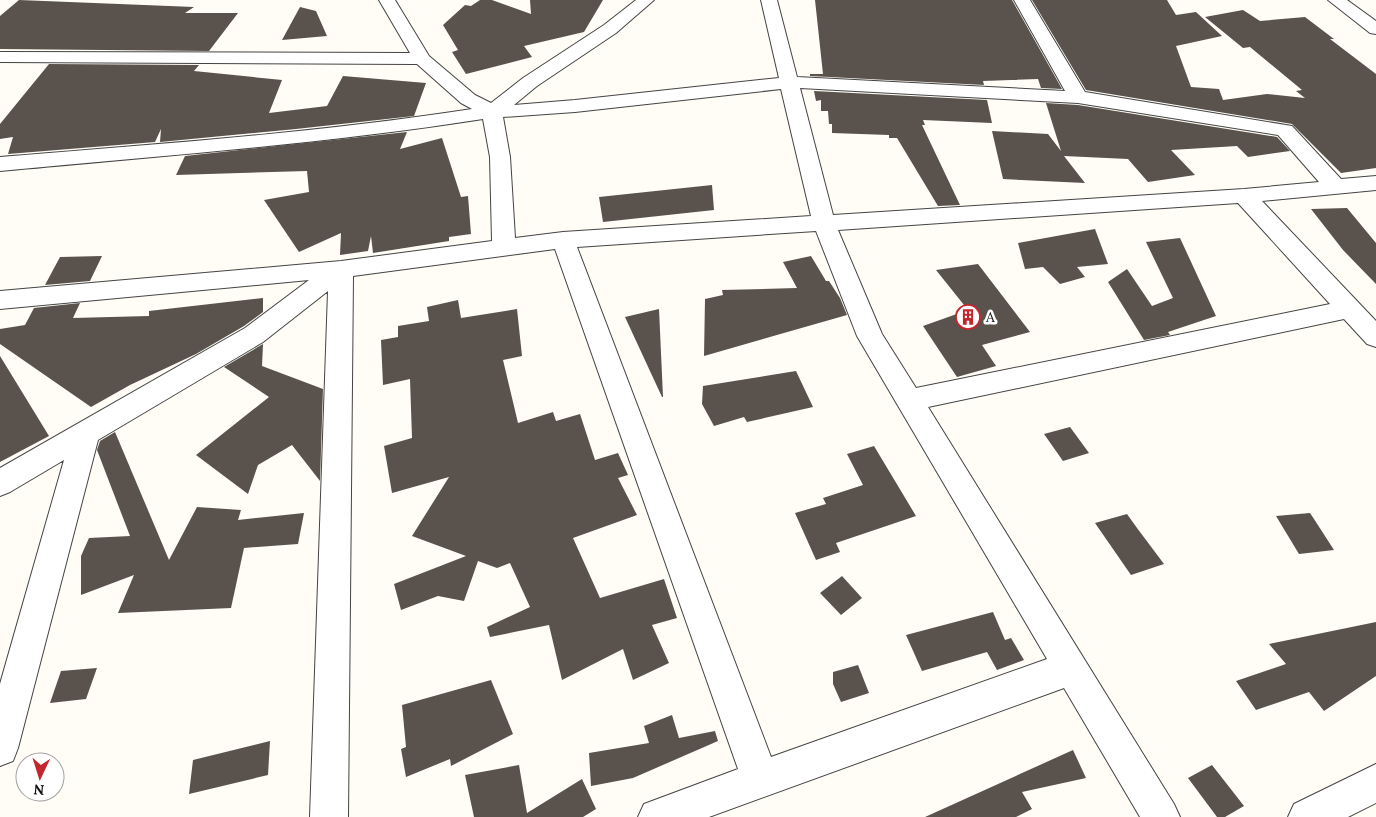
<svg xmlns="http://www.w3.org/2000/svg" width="1376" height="817" font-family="Lora,serif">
<rect width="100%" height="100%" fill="#fffdf5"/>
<path fill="#5a524d" d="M19,0l175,7 -9,6h53l-29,38 -209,-2v-33z
M480,0h12l39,14 -1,-14h73l-19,32 -60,14 8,11 -66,17 -14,-22 6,-2 -15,-25 22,-20 6,1z
M815,0h197l50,89 -21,-1 -3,-9 -55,2 1,4 -174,-9v-2h13z
M1032,0h135l9,15 20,-3 26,24 -46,10 15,41 28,2 4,11 44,-6 38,4 -9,-7 6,-1 -52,-43 -7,1 -38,-31 38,-7 17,11 45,-4 29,22h-4l46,35v94l-35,5 -49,-49 -206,-34z
M300,7l16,4 11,25 -45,4z
M49,64l150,1 -5,6 88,9 -13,33 58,-7 16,-30 83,7 -12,33 -118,13 -136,13 1,-13 -6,13 -147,12 5,-17 -13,2v-15z
M814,91l173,9 5,23 -69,-3 2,5h-3l38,80 -22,1 -41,-68h-8v-3l-57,-2v-9h-3l-1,-13h-7v-11l-5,1z
M1046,103l32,2 199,32 13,14 -42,6 -11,-11 -66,4 24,25 -47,7 -20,-23 -64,-3 21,27 -82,-4 -11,-48 56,3 13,17z
M407,132l-7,17 42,-11 19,59 7,-1 3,38 -22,3v4l-76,12 -2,-17 -3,15 -28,4 1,-22 -42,19 -35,-52 45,-8 -2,-21 -131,4 9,-19z
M712,185l2,25 -111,12 -4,-25z
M1347,208l29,35v41l-33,-34 -32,-41z
M1095,229l13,35 -31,3 8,10 -25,7 -17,-17 -18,2 -7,-26z
M1180,238l36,78 -48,16 2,3 -26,5 -36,-58 19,-13 25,37 21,-8 -27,-56z
M102,256l-12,25 -45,4 15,-28z
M811,256l15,25h3l11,17 7,17 -143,41 1,-57 18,-4 -1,-5 75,-2 -14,-26z
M978,264l52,68 -48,13 14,21 -39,11 -34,-51 45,-16 -32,-40z
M263,298v14l-19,14 -48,28 -66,31 -39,22 -91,-63v-15l25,-4 9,-17 46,-5 -7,15 76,-2v-5z
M458,300l3,18 56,-9 5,47 -19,4 15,63 35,-11 3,9 24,-7 15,46 23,-7 10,22 -10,3 19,37 -64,23 27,60 64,-19 13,39 -25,7 17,38 -36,17 -10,-31 -61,31 -13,-55 -59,12 -3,-10 43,-20 -20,-44 -13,5 -19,-7 -14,40 -26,-5 -37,14 -7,-26 72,-28 -54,-20 37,-59 -57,16 -8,-47 28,-8 -2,-59 -27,6 -2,-45 17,-3v-11l31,-5 -2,-14z
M659,309l4,88h-1l-37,-80z
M263,344l-1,22 61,23 -3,92 -28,-36 -34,20 -10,29 -52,-39 73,-58 -45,-30z
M0,356l49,80 -49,26z
M796,371l17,36 -66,15 -3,-5 -30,9 -12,-22 1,-18z
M1070,427l19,26 -26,8 -19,-27z
M115,432l54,128 28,-53 44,3 -3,10 66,-7 -6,31 -54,4 -13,60 -113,5 16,-38 -53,20v-39l8,-18 41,-2 -33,-86 3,-9z
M874,446l42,70 -80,27 4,9 -24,8 -21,-47 31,-9 -3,-6 40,-13 -16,-31z
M1310,513l4,6 20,31 -35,4 -23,-38z
M1127,514l10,14 27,36 -33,11 -36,-52z
M842,576l20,22 -21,17 -21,-22z
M993,612l12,28 6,-2 13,22 -27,10 -10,-18 -65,19 -16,-36z
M1376,622v54l-52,35 -15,-19 -53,18 -20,-29 50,-17 -17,-20z
M858,665l11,28 -28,9 -8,-18v-12z
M97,668l-11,31 -36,4 11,-32z
M491,680l22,54 -62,32 -1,-7 -44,18 -5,-28 5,-2 -4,-42z
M672,715l7,23 36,-7 3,10 -85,37 -42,8 -2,-33 60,-10 -5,-17z
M270,741l-2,34 -79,19 4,-34z
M1073,750l13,28 -64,14 10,17 -16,8h-91z
M519,765l8,48 55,-34 14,30 -13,8h-109l-9,-42z
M1212,765l32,41 -19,11h-8l-29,-39z"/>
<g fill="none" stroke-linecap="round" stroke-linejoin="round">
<defs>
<path id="minor" d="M379,0h16l34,56 46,39 16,8 32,-25 81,-53 32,-25h18l-38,33 -79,53 -23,19 61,-5 204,-22 -18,-78h16l20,77 268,14 -51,-91h16l55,92 207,34 49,53 35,-3v14l-114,11 114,120v26l-9,-3 -23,-25 -416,88 246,397 6,13h-40l-76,-129 -355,129h-71l6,-13 94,-35 -183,-520 -202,27 -5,541h-38l18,-526 -65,51 -165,98 -80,308 -5,13 -13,5v-82l64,-224 -54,32 -10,4v-28l245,-140 64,-48 -309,29v-18l341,-30 151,-20 -2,-84 -7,-38c-160,25 -321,37 -483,52v-14c158,-13 316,-24 472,-48l-11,-6 -44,-39 -417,-2v-10l410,1zM800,88l278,15 200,32 41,47 -75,7 -411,26zM781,89l30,127 -248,16 -48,6 -5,-81 -7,-40 72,-5zM1238,203l92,101 -414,84 -34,-54 -44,-104zM816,231l41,105 190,323 -276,98 -194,-510z
M1328,0h19l29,21v13l-6,-1z
M1376,764v39l-28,14h-60l6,-13z"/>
</defs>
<use href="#minor" stroke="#444" stroke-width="2"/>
<use href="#minor" fill="#fff" fill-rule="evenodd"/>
</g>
<defs>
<symbol id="building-ring" viewBox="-11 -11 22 22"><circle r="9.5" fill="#fff" stroke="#c4262e" stroke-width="1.5"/><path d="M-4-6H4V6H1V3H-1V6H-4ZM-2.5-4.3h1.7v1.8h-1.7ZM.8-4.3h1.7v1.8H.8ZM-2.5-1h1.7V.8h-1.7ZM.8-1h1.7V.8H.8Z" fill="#c4262e"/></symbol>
</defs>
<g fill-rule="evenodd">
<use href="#building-ring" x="954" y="303" width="28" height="28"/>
</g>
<g text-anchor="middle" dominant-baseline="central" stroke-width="5" stroke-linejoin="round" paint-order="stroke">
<g font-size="14" fill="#111" stroke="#fff" text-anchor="start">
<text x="986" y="317">A</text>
</g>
</g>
<g transform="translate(40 777) rotate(184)"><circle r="24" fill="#ffffff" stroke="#a0a0a0"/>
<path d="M0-4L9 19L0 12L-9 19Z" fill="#c4262e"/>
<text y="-8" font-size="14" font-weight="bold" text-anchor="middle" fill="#111111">N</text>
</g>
</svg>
